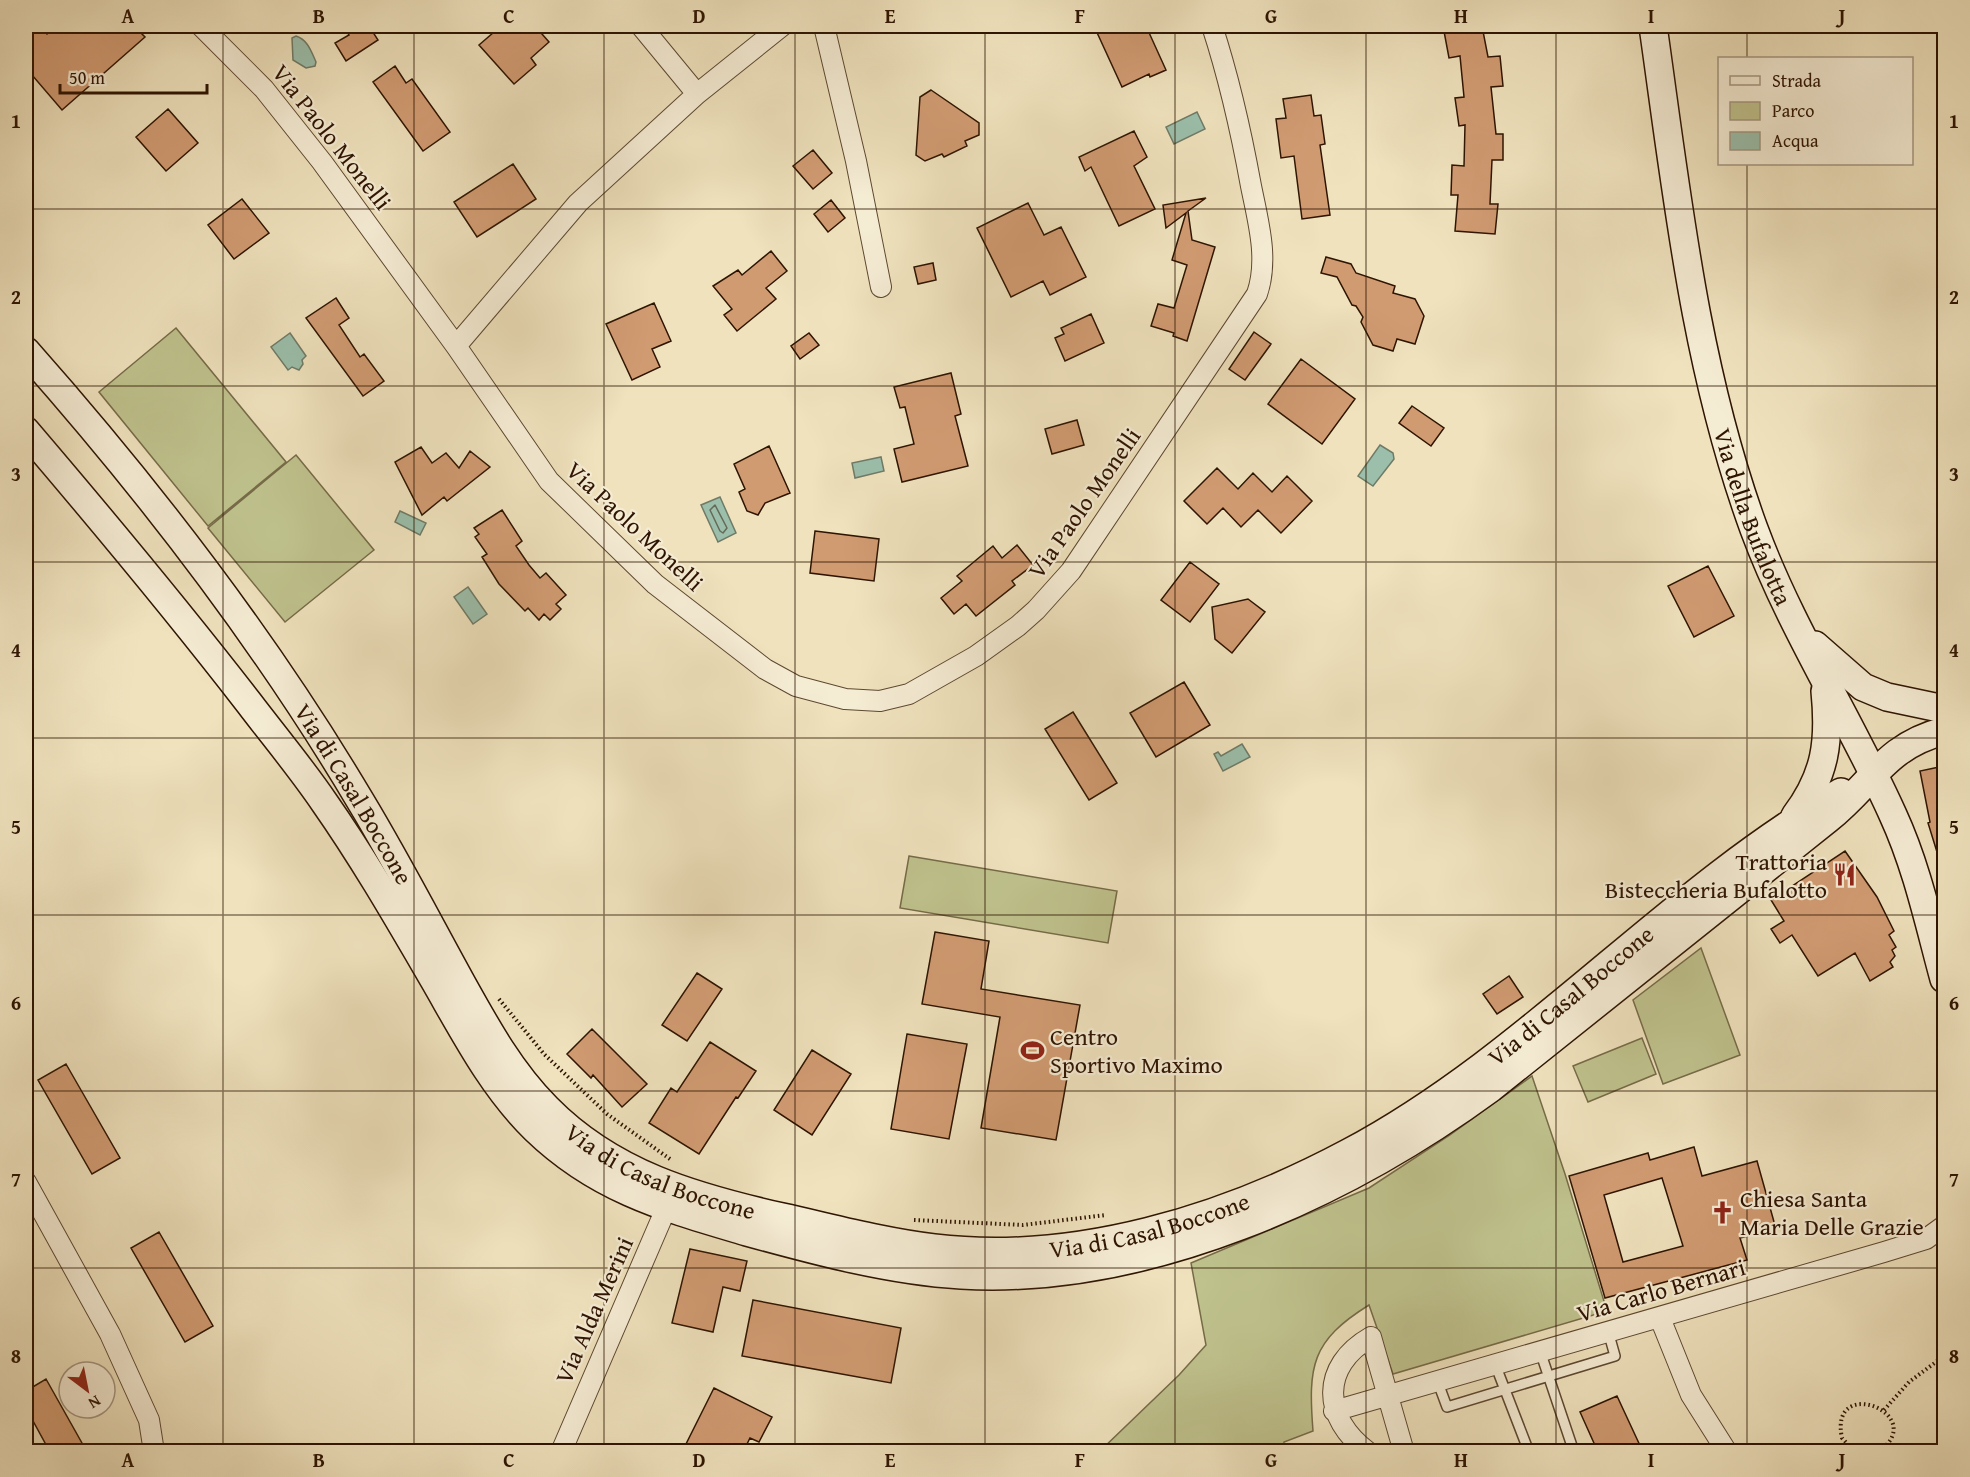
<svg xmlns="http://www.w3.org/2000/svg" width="1970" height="1477" font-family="'Gentium Book Plus',serif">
<rect width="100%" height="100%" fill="#efe2bd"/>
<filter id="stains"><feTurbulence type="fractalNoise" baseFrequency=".00333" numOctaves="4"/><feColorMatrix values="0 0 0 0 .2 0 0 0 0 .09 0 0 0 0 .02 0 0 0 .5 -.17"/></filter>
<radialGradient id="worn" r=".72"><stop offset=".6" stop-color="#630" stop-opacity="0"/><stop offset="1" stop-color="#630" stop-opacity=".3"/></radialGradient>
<path fill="#bfc28d" stroke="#766b48" stroke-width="1.5" d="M176,328l110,134 -78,64 -109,-134z
M296,455l78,95 -89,72 -77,-94z
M909,856l208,35 -9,52 -208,-35z
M1701,948l39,107 -77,29 -30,-84z
M1642,1038l14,36 -68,28 -15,-36z
M1532,1076l33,98 42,137 -214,63 -24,-69c-58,36 -61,61 -56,126l-29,11 -1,9 -184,1 80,-77 27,-30 -15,-82 178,-75 81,-53z"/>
<path fill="#9bbfab" stroke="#6f7b67" stroke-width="1.5" d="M296,36c12,4 15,15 20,26l-1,4 -9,2 -13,-8 -1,-22z
M1197,112l8,17 -31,15 -8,-17z
M290,333l16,23 -4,4 1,4 -4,6 -7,-3 -4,3 -17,-23z
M1380,445l13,8 1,6 -21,27 -15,-10z
M881,457l3,14 -29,7 -3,-15z
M720,497l16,36 -18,9 -17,-37z
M400,511l26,12 -6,12 -25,-13z
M468,587l19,27 -14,10 -19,-27z
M1242,744l8,13 -27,14 -9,-17 4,-2 3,4z"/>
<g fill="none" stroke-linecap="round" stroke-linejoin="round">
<path stroke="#646a56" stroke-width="1.5" d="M715,505l12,23 -4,5 -3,-2 -10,-21z"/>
</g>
<path fill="#d19b72" stroke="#2e1402" stroke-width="1.5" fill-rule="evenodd" d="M26,26h13l8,8 10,-8h77l11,11 -83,73 -36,-42z
M343,26h26l9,14 -32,21 -11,-18 14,-8z
M501,26h34l14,16 -18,16 5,7 -22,19 -35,-39z
M1094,26h52l20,44 -16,7 -1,-3 -27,13z
M1443,26h39l6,31 12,-1 3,30 -12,1 5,47h7v26h-11l-2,44h8l-3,30 -40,-3 3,-36h-7l1,-30 12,1 1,-41 -6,1 -4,-28 9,-1 -4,-41 -11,2z
M395,66l11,17 6,-4 38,53 -27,19 -50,-69z
M931,90l48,33v12l-14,6 2,5 -23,11 -2,-3 -17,7 -9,-6 4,-58z
M1311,95l3,21 7,-1 4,29 -5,1 10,70 -28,4 -8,-63 -13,2 -5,-39 10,-1 -3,-19z
M168,109l30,34 -32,28 -30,-34z
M1134,131l13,26 -13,9 21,43 -36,17 -28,-59 -6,4 -6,-14z
M813,150l19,23 -19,16 -20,-23z
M513,164l23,35 -59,38 -23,-35z
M1206,198l-18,13 4,29 23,7 -28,94 -14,-5 1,-3 -23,-7 7,-22 16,4 13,-43 -15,-5 14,-47 -20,15 -3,-23z
M242,199l27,34 -35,26 -26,-34z
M831,200l14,18 -17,14 -14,-18z
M1028,203l16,32 17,-8 25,50 -36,18 -7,-14 -32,16 -34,-69z
M771,251l16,20 -21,17 10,11 -39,32 -13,-16 8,-6 -19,-23 25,-16 4,5z
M1326,257l25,7 5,9 39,13 -2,7 22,6 9,17 -9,28 -18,-5 -4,12 -20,-6 -12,-23 2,-5 -7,-11 -4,-1 -15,-28 -16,-4z
M933,263l3,17 -18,4 -4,-17z
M336,298l13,20 -10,7 21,32 4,-3 20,27 -21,15 -57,-78z
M654,303l17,38 -19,8 8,18 -28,13 -26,-56z
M1091,314l13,29 -39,18 -10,-23 9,-4 -3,-6z
M1254,332l17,12 -26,36 -16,-11z
M809,333l10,12 -19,14 -9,-13z
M1301,359l54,40 -33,45 -54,-40z
M951,373l10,41 -6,2 13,50 -66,16 -8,-33 20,-5 -9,-37 -5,1 -6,-21z
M1412,406l32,22 -13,18 -32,-23z
M1077,420l7,25 -32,9 -7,-25z
M769,446l21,47 -25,10 -7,12 -11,-4 -8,-19 6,-3 -11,-25z
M421,447l11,16 14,-10 13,15 11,-17 20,16 -43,34 -3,-4 -22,18 -27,-53z
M1217,468l21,21 15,-16 19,19 15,-16 25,25 -31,32 -23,-23 -17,17 -18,-19 -16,16 -23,-23z
M502,510l20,31 -6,5 13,19 11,13 6,-5 20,22 -10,9 5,5 -11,11 -6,-6 -5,6 -11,-12 -3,3 -26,-27 -17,-27 5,-3 -12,-17 4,-3 -5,-6z
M815,531l64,8 -5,42 -64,-8z
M1017,545l16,20 -21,16 3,4 -39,31 -10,-12 -12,10 -13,-16 21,-17 -5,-5 36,-30 9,12z
M1190,562l29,22 -29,38 -29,-22z
M1708,566l26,50 -40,21 -26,-51z
M1248,599l17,13 -33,41 -17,-14 -3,-32z
M1184,682l26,43 -54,32 -26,-44z
M1073,712l44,71 -28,17 -44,-71z
M1944,766v99h-3l-13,-42 2,-1 -10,-51z
M1845,851l32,46 17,34 -5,4 7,12 -4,3 3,6 -5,6 3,5 -23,14 -15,-28 -37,23 -26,-41 -12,8 -9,-14 13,-8 -13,-21z
M935,932l54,9 -8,48 99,16 -24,135 -75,-12 19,-111 -78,-13z
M697,973l25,16 -35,52 -25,-16z
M1509,976l14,21 -26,17 -14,-20z
M592,1029l55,55 -25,23 -29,-32 -2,3 -24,-24z
M907,1034l60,10 -18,95 -58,-10z
M710,1042l46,29 -18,27 -2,-1 -37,57 -50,-31 22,-35 6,4z
M812,1050l39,24 -39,61 -38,-25z
M66,1064l54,94 -28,16 -54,-94z
M1694,1147l8,29 55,-15 19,68 -36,9 7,22 -142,38 -36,-122 79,-23 2,7zM1662,1178l21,68 -60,16 -19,-67z
M159,1232l54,94 -28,16 -54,-94z
M690,1249l57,12 -7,30 -17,-4 -10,45 -41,-9z
M753,1300l148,28 -10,55 -149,-27z
M46,1379l41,73h-37l-24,-44v-17z
M714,1388l58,29 -13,25 -9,-4 -7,14h-61z
M1617,1396l26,56h-45l-18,-40z"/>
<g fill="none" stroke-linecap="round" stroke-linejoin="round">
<defs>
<path id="lane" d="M1540,1351l34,101
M1495,1364l34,88
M1437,1380l10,27 168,-51 -7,-25"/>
<path id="street" d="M201,26l63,63 58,73 134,184 93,135 106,103 110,85 31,17 49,13 35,2 29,-7 67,-38 42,-30 18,-16 35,-39 186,-277c12,-35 1,-73 -6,-108 -10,-55 -22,-108 -39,-160
M824,26l32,135 25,126
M697,94l85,-68
M456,346l122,-143 119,-109 -56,-68
M26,1182l84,152 39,86 5,32
M1660,1318l31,77 36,57
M1334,1411l550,-159 42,-13 18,-13
M561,1452l110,-255
M1368,1452c-46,-34 -48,-86 3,-115l33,115"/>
<g id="secondary">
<path id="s1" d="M1653,26c24,169 42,342 101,503 37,100 96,190 139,286 24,52 36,109 51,164"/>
<path id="s2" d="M26,351c124,140 239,289 335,451 35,58 66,118 99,178 25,45 50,91 87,128 65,66 147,89 235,109 50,11 101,25 152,31 142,17 290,-29 414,-95 181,-96 316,-259 493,-361"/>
<path d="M26,431c76,89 151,179 223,272 25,33 52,65 75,99 40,57 75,118 110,178 30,52 58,107 101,149 63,61 131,79 212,103 69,19 143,39 214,43 186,11 384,-80 530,-187 112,-90 225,-179 337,-269 44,-35 57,-73 116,-88"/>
<path d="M1815,645l48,42 24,10 57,12"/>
<path d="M1795,816c31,-41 35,-75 30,-125"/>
</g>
</defs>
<use href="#lane" stroke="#5e4831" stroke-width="12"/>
<use href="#street" stroke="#5e4831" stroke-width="22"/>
<use href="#secondary" stroke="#2e1402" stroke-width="30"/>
<path stroke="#2e1402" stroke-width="4" stroke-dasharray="1.5 3" stroke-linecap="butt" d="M499,999l45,55 63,60 63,45
M914,1220l109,5 83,-10
M1884,1410l25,-28 35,-26
M1855,1452l-13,-14c-14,-65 90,-23 36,14"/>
<use href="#lane" stroke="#f5ecd4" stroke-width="9"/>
<use href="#street" stroke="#f5ecd4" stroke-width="20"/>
<use href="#secondary" stroke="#f5ecd4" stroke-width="27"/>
</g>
<path fill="none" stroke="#2e1402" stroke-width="1.5" stroke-opacity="0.55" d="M223,26v1426M414,26v1426M604,26v1426M795,26v1426M985,26v1426M1175,26v1426M1366,26v1426M1556,26v1426M1747,26v32M1747,164v1288M26,209h1918M26,386h1918M26,562h1918M26,738h1918M26,915h1918M26,1091h1918M26,1268h1918"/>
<defs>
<symbol id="restaurant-bare" viewBox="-9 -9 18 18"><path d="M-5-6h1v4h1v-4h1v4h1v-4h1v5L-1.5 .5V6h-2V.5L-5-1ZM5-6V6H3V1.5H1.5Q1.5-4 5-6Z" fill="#8f2418" stroke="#f5ecd4" stroke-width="2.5" paint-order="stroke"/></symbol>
<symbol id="stadium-bare" viewBox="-9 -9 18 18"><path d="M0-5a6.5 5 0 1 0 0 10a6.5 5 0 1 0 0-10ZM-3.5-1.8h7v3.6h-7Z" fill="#8f2418" stroke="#f5ecd4" stroke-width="2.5" paint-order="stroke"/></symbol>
<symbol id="church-bare" viewBox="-9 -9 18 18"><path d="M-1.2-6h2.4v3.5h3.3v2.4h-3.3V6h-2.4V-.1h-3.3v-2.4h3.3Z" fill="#8f2418" stroke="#f5ecd4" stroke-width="2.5" paint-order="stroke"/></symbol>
</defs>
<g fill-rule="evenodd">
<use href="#restaurant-bare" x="1828" y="858" width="33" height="33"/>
<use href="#stadium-bare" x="1016" y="1034" width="33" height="33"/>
<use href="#church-bare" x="1706" y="1196" width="33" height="33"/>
</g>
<g text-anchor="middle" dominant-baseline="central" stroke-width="4.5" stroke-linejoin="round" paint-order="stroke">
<g font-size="24" fill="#2e1402" stroke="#f5ecd4">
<text transform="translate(332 137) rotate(52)">Via Paolo Monelli</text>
<text transform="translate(1084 503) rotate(-55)">Via Paolo Monelli</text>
<text stroke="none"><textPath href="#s1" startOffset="502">Via della Bufalotta</textPath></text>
<text transform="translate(635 526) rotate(43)">Via Paolo Monelli</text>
<text stroke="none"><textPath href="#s2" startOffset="552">Via di Casal Boccone</textPath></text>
<text stroke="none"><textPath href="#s2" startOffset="2044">Via di Casal Boccone</textPath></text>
<text stroke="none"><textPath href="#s2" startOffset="1054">Via di Casal Boccone</textPath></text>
<text stroke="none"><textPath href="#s2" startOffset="1558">Via di Casal Boccone</textPath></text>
<text transform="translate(1661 1290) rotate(-16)">Via Carlo Bernari</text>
<text transform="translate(594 1310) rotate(-66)">Via Alda Merini</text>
</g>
<g font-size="24" fill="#2e1402" stroke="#f5ecd4" text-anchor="start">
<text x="1827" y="861" text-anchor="end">Trattoria<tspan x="1827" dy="28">Bisteccheria Bufalotto</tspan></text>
<text x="1050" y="1036">Centro<tspan x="1050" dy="28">Sportivo Maximo</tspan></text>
<text x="1740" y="1198">Chiesa Santa<tspan x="1740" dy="28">Maria Delle Grazie</tspan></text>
</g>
</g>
<rect width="1970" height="1477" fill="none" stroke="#efe2bd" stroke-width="66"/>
<rect x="1718" y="57" width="195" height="108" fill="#f5ecd4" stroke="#a59680" stroke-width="1.5"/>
<rect x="1730" y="76" width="30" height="9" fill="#f5ecd4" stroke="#a59680" stroke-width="1.5"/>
<text x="1772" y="87" font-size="18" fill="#2e1402">Strada</text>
<rect x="1730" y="102" width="30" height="18" fill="#bfc28d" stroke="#a59680" stroke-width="1.5"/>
<text x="1772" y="117" font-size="18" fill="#2e1402">Parco</text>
<rect x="1730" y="132" width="30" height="18" fill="#9bbfab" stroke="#a59680" stroke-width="1.5"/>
<text x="1772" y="147" font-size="18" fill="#2e1402">Acqua</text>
<g transform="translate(87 1390) rotate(148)"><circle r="28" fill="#f5ecd4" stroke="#a59680" stroke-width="1.5"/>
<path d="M0-4.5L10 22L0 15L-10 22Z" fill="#8f2418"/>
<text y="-9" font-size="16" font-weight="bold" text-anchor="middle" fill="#2e1402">N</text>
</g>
<path d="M60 84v9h147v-9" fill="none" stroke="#2e1402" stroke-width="3"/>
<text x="69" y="84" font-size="18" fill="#2e1402" stroke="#f5ecd4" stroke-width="4.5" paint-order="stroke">50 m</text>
<rect x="33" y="33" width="1904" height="1411" fill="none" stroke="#2e1402" stroke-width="2"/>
<g font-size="20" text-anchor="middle" font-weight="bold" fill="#2e1402">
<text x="128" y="23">A</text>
<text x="319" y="23">B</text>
<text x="509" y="23">C</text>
<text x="699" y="23">D</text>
<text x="890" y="23">E</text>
<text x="1080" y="23">F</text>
<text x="1271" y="23">G</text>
<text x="1461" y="23">H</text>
<text x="1651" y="23">I</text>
<text x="1842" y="23">J</text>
<text x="16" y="128">1</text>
<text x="1954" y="128">1</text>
<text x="16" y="304">2</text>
<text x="1954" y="304">2</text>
<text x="16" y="481">3</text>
<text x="1954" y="481">3</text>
<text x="16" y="657">4</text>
<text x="1954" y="657">4</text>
<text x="16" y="834">5</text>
<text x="1954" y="834">5</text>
<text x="16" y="1010">6</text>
<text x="1954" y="1010">6</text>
<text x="16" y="1186">7</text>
<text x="1954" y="1186">7</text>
<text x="16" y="1363">8</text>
<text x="1954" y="1363">8</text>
<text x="128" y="1467">A</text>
<text x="319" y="1467">B</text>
<text x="509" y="1467">C</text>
<text x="699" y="1467">D</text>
<text x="890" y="1467">E</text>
<text x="1080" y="1467">F</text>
<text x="1271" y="1467">G</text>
<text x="1461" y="1467">H</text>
<text x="1651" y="1467">I</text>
<text x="1842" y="1467">J</text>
</g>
<rect width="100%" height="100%" filter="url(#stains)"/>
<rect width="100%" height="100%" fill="url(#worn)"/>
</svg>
